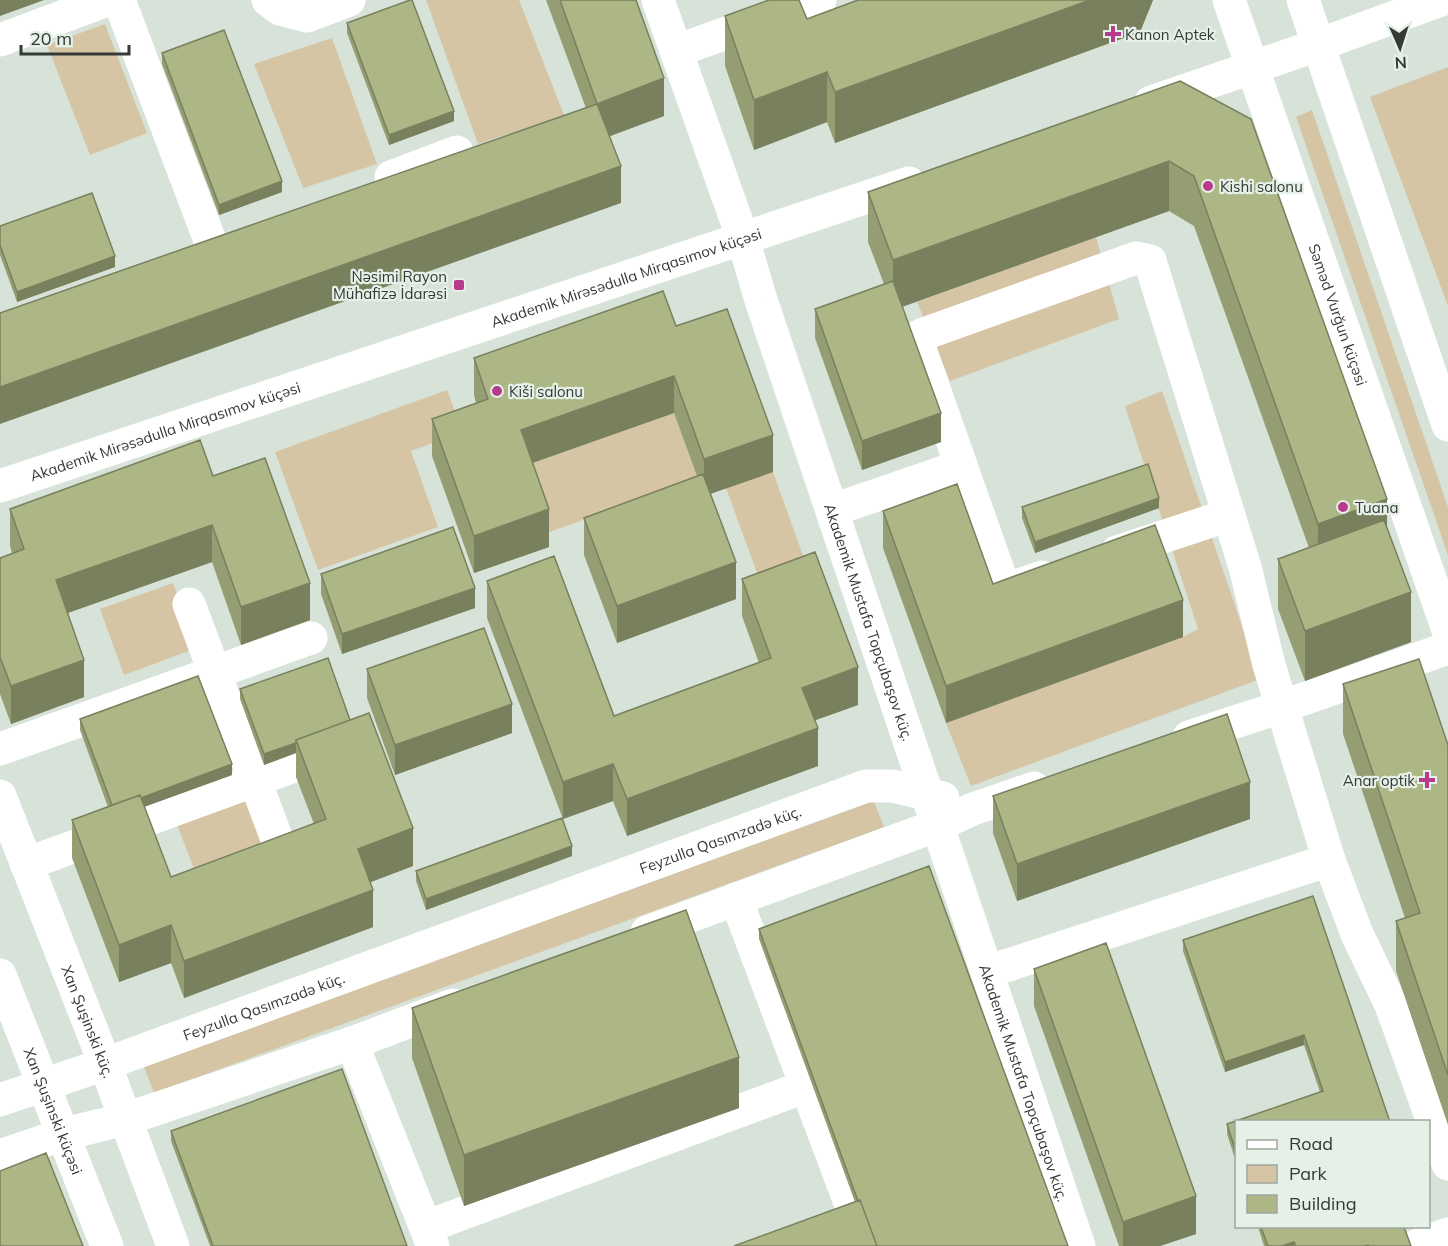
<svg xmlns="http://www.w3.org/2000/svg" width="1448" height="1246" font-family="Mulish,sans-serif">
<rect width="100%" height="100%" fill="#d7e3d9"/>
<path fill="#d5c5a4" d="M426,0h93l45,115 -86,29z
M105,24l42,109 -57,22 -43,-110z
M332,38l45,126 -74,24 -49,-124z
M1448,67v239l-78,-209z
M1312,110l136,397v48l-152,-438z
M1096,237l23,82 -169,62 -33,-79z
M447,390l16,42 -52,19 27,76 -120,43 -43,-118z
M1162,391l98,288 -289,107 -25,-63 237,-86 15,-8 -73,-223z
M674,413l24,65 -154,56 -23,-67z
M773,472l42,117 -46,17 -43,-118z
M173,583l24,65 -73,27 -24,-66z
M249,795l25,68 -72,27 -26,-68z
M874,801l10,26 -730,266 -10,-26z"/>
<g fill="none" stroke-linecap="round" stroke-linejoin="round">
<g stroke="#fff" stroke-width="33">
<path d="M119,0l93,246"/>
<path d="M268,0l12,9 27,7 42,-16"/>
<path id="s1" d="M658,0l85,239 18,61 318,946"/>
<path d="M0,40l107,-40"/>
<path d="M676,51l144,-51"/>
<path d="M1151,102l167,-57 123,-45"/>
<path d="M391,177l66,-25"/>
<path id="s2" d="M0,486l909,-303"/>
<path d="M833,510l128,-44"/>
<path d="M1117,552l112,-37"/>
<path d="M1042,577l-29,10 -12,-8 -81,-230 1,-14 215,-77 14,3 95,306 24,98 60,195 28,74 34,71 57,159"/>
<path d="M189,604l98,262"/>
<path d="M1189,737l92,-30 167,-59"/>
<path d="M0,749l311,-111"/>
<path id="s3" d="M0,796l105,268 68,182"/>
<path d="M26,864l312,-114"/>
<path d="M736,899l122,325v16l-7,6"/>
<path d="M647,932l291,-107 35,-16 61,-21"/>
<path d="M987,972l342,-112"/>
<path id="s4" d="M0,975l107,271"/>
<path d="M352,1043l81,203"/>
<path id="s5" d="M0,1100l105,-36 761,-278h27l50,12"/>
<path d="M0,1156l64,-22 62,-15 226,-76 101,-38"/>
<path d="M426,1227l381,-141"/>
<path d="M1416,1246l32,-12"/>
</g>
<g stroke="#fff" stroke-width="33">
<path id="s6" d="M1229,0l219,630"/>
<path d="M1303,0l145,425"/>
</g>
</g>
<path fill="#959d73" d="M546,0h90l28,116 -55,20 12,67z
M858,0h295l-13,32 -305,111 -8,-21 -73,28 -29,-84v-50l82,3z
M347,23l107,98 -65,24 -42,-112z
M162,53l120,139 -63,23 -57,-151z
M1180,81l207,446 24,115 -106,39 -27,-72v-50l31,-11 -115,-322 -25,-15 -267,96 39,135 -79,28 -47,-132v-29l69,-25 -16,-42v-50z
M0,226l115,41 -98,35 -17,-47z
M676,326l97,146 -63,22 26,105 -119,44 -33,-88v-37l113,-42 -23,-63 -142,50 17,84 -75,26 -42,-117v-37l44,-16 -2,-8v-37z
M213,476l97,144 -69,25 -29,-83 -144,51 16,84 -73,27 -11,-30v-136l12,-5 -2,-7v-37z
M1022,507l137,1 -124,45 -13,-35z
M883,511l110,73 190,53 -237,86 -63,-175z
M321,574l154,34 -133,46 -21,-60z
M742,579l116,126 -43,15 3,46 -191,70 -14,-35 -50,18 -76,-201v-37l127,135 145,-53 -17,-47z
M367,669l145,64 -117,42 -28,-77z
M1343,684l105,61v380l-52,-154v-50l9,-3 -62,-184z
M240,689l110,31 63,146 -43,16 3,45 -189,71 -13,-35 -52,19 -47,-124v-38l36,-13 -28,-77v-11l152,56 -88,32 27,70 143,-53 -18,-47v-24l-32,12 -24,-66z
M993,796l257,23 -233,82 -24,-68z
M572,856l-146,54 -10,-29v-10z
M1313,896l77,226h-154v40l-9,-28v-10l93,-32 -16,-47 -79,27 -42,-121v-11z
M759,929l309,317 -213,-44 -96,-263z
M1034,969l162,265 -36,12h-41l-85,-240z
M412,1008l327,100 -275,98 -52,-148z
M171,1131l236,115h-197l-39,-105z
M1258,1227h146l7,19h-147z"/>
<path fill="#79805e" d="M0,0h44l-44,16z
M1090,0h63l-13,32 -305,111v-51z
M827,72v50l-73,28v-50z
M664,78v38l-67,25v-37z
M454,111v10l-65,24v-10z
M1169,161v50l-276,99v-50z
M621,166v37l-621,221v-37z
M282,181v11l-63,23v-10z
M115,256v11l-98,35v-10z
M674,376v37l-153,54v-37z
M941,413v29l-79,28v-29z
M773,435v37l-69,24v-37z
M1159,498v10l-124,45v-11z
M1387,499v51l-69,24v-50z
M549,509v38l-75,26v-37z
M212,525v37l-156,55v-37z
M736,562v37l-119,44v-37z
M310,583v37l-69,25v-38z
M475,588v20l-133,46v-20z
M1411,592v50l-106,39v-50z
M1183,600v37l-237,86v-37z
M84,660v37l-73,27v-38z
M858,667v38l-56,20v-37z
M512,704v29l-117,42v-30z
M818,728v38l-191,70v-37z
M296,743v10l-32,12v-11z
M232,764v11l-119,43v-10z
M613,764v37l-50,18v-37z
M1250,782v37l-233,82v-37z
M413,828v38l-55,21v-38z
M572,846v10l-146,54v-11z
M373,890v37l-189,71v-37z
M171,925v38l-52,19v-37z
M1304,1035v10l-79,27v-10z
M739,1057v51l-275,98v-51z
M1196,1196v38l-36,12h-37v-24z
M1294,1242v4h-12z"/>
<path fill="#adb786" stroke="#79805e" stroke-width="1.5" d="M410,0h2l42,111 -65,24 -42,-112z
M560,0h76l28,78 -67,26z
M769,0h30l8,19 51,-19h232l-255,92 -8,-20 -73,28 -29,-84z
M224,30l58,151 -63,24 -57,-152z
M1180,81l71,38 136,380 -69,25 -124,-348 -25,-15 -276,99 -25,-68z
M597,104l24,62 -621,221v-74z
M92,193l23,63 -98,36 -17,-47v-19z
M893,281l48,132 -79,28 -47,-132z
M663,291l13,35 51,-17 46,126 -69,24 -30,-83 -153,54 28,79 -75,27 -42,-117 56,-20 -14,-41z
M200,440l13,36 52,-18 45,125 -69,24 -29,-82 -156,55 28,80 -73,26 -11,-29v-99l24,-9 -14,-40z
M1148,464l11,34 -124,44 -13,-35z
M703,474l33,88 -119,44 -33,-88z
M957,484l36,100 162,-59 28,75 -237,86 -63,-175z
M1384,520l27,72 -106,39 -27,-72z
M453,527l22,61 -133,46 -21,-60z
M815,552l43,115 -56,21 16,40 -191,71 -14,-35 -50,18 -76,-201 67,-25 60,160 157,-58 -29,-79z
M484,628l28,76 -117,41 -28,-76z
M328,658l22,62 -54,20v3l-32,11 -24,-65z
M1419,659l29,86v330l-52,-154 24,-8 -77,-229z
M198,676l34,88 -91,34 -1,-3 -28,10 -32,-86z
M369,713l44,115 -55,21 15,41 -189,71 -13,-36 -52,20 -47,-125 68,-25 31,82 155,-58 -30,-79z
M1227,714l23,68 -233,82 -24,-68z
M562,818l10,28 -146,53 -10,-28z
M929,866l139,380h-191l-17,-46 -2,1 -99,-272z
M1313,896l77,226h-154v30l-9,-28 96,-33 -19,-56 -79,27 -42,-122z
M686,910l53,147 -275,98 -52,-147z
M1106,943l90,253 -73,26 -89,-253z
M342,1069l65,177h-194l-42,-115z
M46,1153l37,93h-83v-75z
M860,1200l17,46h-143z
M1261,1227h143l7,19h-43v-1l-3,1h-69l-2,-4 -12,4h-14z"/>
<g fill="#b63b8d" stroke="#e5f0e7" stroke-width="2">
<path d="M1110 25h6v6h6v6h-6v6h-6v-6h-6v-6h6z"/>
<circle cx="1208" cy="186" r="6"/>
<rect x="453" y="279" width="12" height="12" rx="3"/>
<circle cx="497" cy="391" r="6"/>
<circle cx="1343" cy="507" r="6"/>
<path d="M1424 771h6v6h6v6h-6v6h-6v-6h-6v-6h6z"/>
</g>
<g text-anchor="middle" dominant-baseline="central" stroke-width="4.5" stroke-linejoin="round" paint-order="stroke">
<g font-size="15" fill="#353a36" stroke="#e5f0e7" text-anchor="start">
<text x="1125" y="34">Kanon Aptek</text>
<text x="1220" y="186">Kishi salonu</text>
<text x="447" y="276" text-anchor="end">Nəsimi Rayon<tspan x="447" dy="17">Mühafizə İdarəsi</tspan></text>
<text x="509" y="391">Kiši salonu</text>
<text x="1355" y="507">Tuana</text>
<text x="1415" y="780" text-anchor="end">Anar optik</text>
</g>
<g font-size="15" fill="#353a36" stroke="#e5f0e7">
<text stroke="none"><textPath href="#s2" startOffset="660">Akademik Mirəsədulla Mirqasımov küçəsi</textPath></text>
<text stroke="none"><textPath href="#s6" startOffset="333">Səməd Vurğun küçəsi</textPath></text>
<text stroke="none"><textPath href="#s2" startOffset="174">Akademik Mirəsədulla Mirqasımov küçəsi</textPath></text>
<text stroke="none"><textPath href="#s1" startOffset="657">Akademik Mustafa Topçubaşov küç.</textPath></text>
<text stroke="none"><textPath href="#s5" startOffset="766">Feyzulla Qasımzadə küç.</textPath></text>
<text stroke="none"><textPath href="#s5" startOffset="280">Feyzulla Qasımzadə küç.</textPath></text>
<text stroke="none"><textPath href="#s3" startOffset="242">Xan Şuşinski küç.</textPath></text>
<text stroke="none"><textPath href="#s1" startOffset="1143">Akademik Mustafa Topçubaşov küç.</textPath></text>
<text stroke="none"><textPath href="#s4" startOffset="146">Xan Şuşinski küçəsi</textPath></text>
</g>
</g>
<rect x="1235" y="1120" width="195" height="108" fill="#e5f0e7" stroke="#9fa7a0" stroke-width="1.5"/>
<rect x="1247" y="1140" width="30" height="9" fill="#ffffff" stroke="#9fa7a0" stroke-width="1.5"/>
<text x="1289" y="1150" font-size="18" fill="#353a36">Road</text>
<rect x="1247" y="1165" width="30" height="18" fill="#d5c5a4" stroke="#9fa7a0" stroke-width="1.5"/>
<text x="1289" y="1180" font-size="18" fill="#353a36">Park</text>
<rect x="1247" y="1195" width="30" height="18" fill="#adb786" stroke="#9fa7a0" stroke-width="1.5"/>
<text x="1289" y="1210" font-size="18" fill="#353a36">Building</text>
<g transform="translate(1400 48) rotate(177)" stroke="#e5f0e7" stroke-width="4.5" paint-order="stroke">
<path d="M0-4.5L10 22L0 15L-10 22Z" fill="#353a36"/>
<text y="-9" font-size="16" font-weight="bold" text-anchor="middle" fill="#353a36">N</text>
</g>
<path d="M21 45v9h108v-9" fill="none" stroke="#353a36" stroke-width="3"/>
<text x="30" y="45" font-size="18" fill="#353a36" stroke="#e5f0e7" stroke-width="4.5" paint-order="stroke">20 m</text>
</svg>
